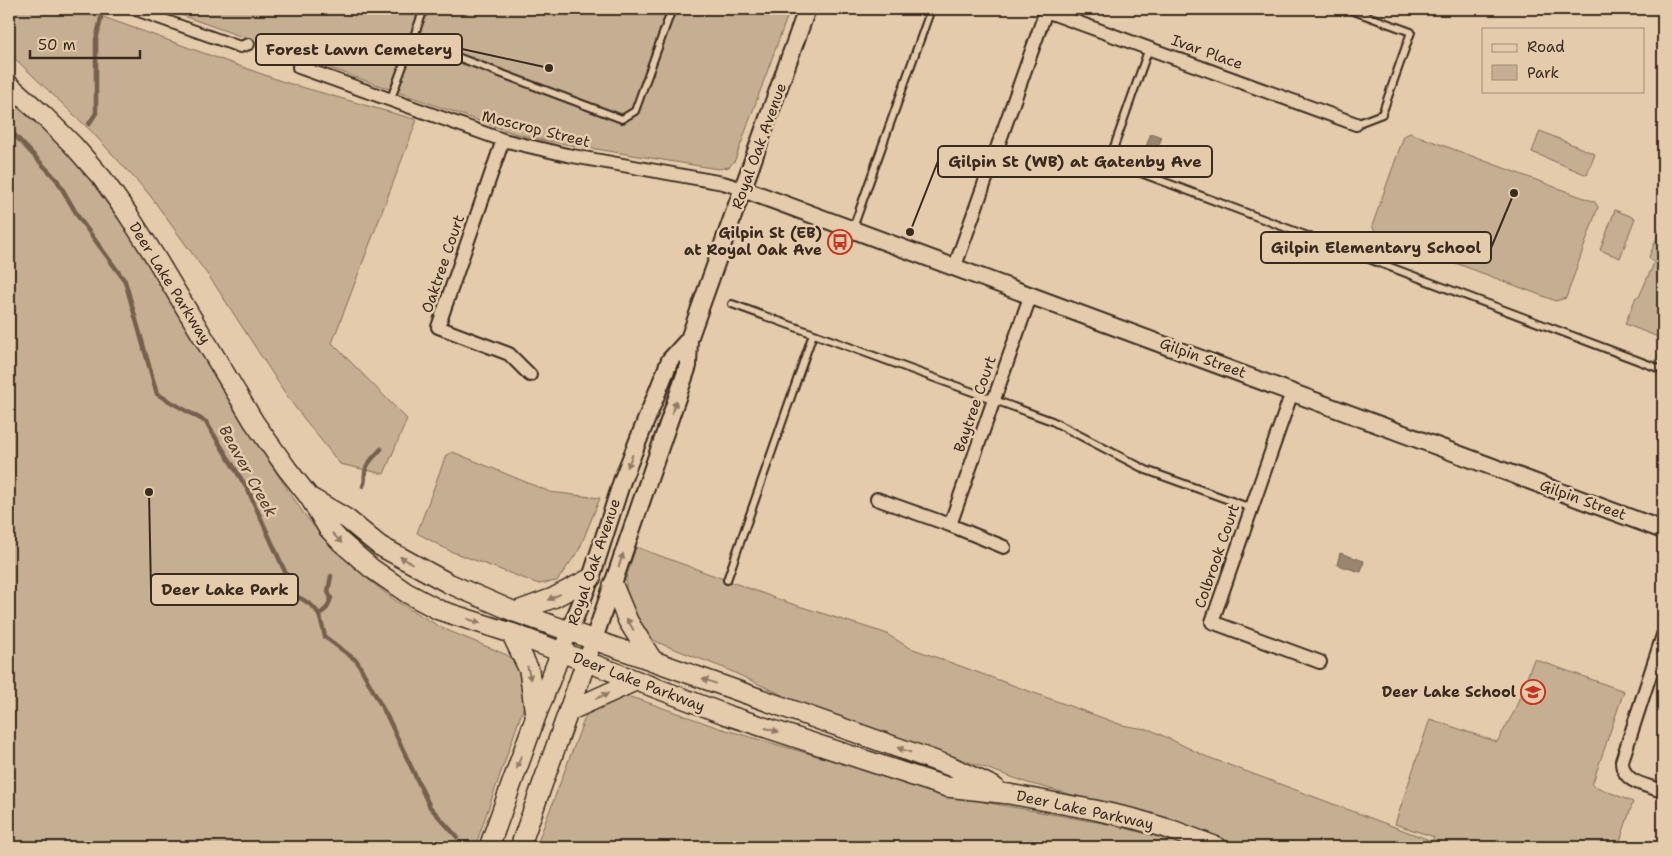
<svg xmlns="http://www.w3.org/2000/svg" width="1672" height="856" font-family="'Shantell Sans',sans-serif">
<rect width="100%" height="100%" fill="#e4cbac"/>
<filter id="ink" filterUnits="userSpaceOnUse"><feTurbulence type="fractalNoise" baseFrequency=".02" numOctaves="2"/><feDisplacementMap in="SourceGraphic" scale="10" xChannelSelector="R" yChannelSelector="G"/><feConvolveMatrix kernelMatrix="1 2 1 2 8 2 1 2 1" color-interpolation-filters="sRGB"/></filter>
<g filter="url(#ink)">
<path fill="#c5ae92" stroke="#806c58" d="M9,9h72l203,73 133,38 -85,223 75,76 -23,55 -44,-10 -49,-62 -76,-117 -66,-91 -58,-63 -82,-78z
M164,9h626l-55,151 -6,7 -11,2 -171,-28 -34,-8z
M9,100l44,38 38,41 31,42 31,49 82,141 69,103 20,25 45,41 27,21 46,27 65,27 11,10 4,7 3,31 -50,144h-466z
M1540,131l55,23 -8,21 -55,-23z
M1410,133l185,69 3,5 -32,91 -10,3 -180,-68 -4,-7 32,-90z
M1615,210l20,8 -15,40 -20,-8z
M1663,227v143l-9,-4 9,-27 -38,-15 11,-27h3l15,-34 -5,-6 11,-28z
M453,452l97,40 50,6 -21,52 -22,31 -18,3 -89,-33 -33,-18 29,-78z
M636,547l153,56 96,30 23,14 214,78 29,5 54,26 227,85 2,-4 -39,-13 35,-105 67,23 17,-30 20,-53 90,32 -32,94 41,17 -15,45h-373l-96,-34 -65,-15 -56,-15 -237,-84 -67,-31 -60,-23 -9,-4 -17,-17 -12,-32v-14z
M624,696l14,3 81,29 224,64 41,10 129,23 57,15 19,7h-653l49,-130 6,-8z"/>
<path fill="#9a866e" stroke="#74614e" d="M1151,133l11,4 -10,25 -10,-4z
M1340,553l24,8 -3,11 -24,-7z"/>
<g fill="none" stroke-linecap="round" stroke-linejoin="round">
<path stroke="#74614e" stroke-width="4.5" d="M89,124l7,-11v-73l5,-22
M9,129l48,51 22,38 46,63 32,113 49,28 42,68 48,106c23,11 24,17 29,41l32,24 32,59 41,87 27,30
M363,486c3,-5 1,-7 2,-12 0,-10 10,-18 16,-25
M320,614l7,-6 4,-10 -3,-6 3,-16"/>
<defs>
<path id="service" d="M1348,9l63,23 -29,82 -26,10
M412,40l210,79 13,-8 37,-102
M1149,48l-40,113 554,209
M390,101l34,-92
M853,228l78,-219
M732,304l320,117 94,49 105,38
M727,580l86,-246"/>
<path id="pedestrian" d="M133,9l107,38 9,-3"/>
<path id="minor" d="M299,67l204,73 64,15 156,28 20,6
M503,140l-65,187 71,27 21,21
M955,266l91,-255 310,113
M1292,392l-80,230 108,40
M877,499l73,26 81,-231
M950,525l54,22
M1663,635l-41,126c0,22 24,24 41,30"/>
<path id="tertiary" d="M743,189l920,341
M561,652l30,-74 31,-97 48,-121 19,-21
M586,662l102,-296 1,-27 118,-330"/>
<path id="secondary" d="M9,85l35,31 29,29 29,33 25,35 27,42 100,167 34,48 22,28 18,30 13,14 30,26 36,25 32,17 72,23 216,82 220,72 62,7 86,16 40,9 37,11 45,17
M311,498l36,21 33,27 68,37 67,29 435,154 44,21
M613,585l15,36 25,40
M515,612l38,-14 38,-20
M511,633l18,37 6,45
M569,711l66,-30
M489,847l47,-131 25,-64
M520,847l66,-185"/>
</defs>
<use href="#service" stroke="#3b2a1e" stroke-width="10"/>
<use href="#pedestrian" stroke="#3b2a1e" stroke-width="14"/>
<use href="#minor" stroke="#3b2a1e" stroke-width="16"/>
<use href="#tertiary" stroke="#3b2a1e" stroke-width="20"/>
<use href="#secondary" stroke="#3b2a1e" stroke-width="22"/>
<use href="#service" stroke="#e4cbac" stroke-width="6"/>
<use href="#pedestrian" stroke="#e4cbac" stroke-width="10"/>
<use href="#minor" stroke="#e4cbac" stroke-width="12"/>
<use href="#tertiary" stroke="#e4cbac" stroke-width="16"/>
<use href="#secondary" stroke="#e4cbac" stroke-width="19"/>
</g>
<defs><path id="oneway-solid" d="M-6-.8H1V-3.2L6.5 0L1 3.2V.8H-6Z" transform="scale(1.25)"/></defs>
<g fill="#907a65">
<use href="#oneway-solid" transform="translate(674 407) rotate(-71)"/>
<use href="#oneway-solid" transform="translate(630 461) rotate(112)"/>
<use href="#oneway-solid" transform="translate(337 538) rotate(46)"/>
<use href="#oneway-solid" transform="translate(406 560) rotate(-151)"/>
<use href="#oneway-solid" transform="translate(621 560) rotate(-71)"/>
<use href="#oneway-solid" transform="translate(554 597) rotate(155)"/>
<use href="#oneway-solid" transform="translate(474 621) rotate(18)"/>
<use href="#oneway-solid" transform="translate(630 624) rotate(-120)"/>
<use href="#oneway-solid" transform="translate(529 673) rotate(76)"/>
<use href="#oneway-solid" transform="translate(709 681) rotate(-160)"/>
<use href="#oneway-solid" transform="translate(602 696) rotate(-24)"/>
<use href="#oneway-solid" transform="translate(772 730) rotate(18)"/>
<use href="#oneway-solid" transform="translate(904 750) rotate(-161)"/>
<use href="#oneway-solid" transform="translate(519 762) rotate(110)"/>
</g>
</g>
<defs>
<symbol id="bus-ring" viewBox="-11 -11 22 22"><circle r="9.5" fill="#e4cbac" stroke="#c8321e" stroke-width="1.5"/><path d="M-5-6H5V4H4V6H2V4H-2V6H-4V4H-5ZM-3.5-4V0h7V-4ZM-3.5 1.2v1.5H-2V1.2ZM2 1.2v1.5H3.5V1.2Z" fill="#c8321e"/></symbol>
<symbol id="school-ring" viewBox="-11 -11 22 22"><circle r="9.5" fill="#e4cbac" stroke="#c8321e" stroke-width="1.5"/><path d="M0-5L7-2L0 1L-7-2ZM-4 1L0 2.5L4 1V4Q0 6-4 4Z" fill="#c8321e"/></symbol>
</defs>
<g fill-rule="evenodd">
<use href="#bus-ring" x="826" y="228" width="28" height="28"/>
<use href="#school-ring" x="1519" y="678" width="28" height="28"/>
</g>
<g text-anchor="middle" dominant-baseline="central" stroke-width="5" stroke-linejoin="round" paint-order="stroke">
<g font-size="15" fill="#3b2a1e" stroke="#e4cbac">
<text transform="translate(1207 52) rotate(20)">Ivar Place</text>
<text transform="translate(536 129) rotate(14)">Moscrop Street</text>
<text transform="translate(759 146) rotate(-70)">Royal Oak Avenue</text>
<text transform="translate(443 264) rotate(-71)">Oaktree Court</text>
<text transform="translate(170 283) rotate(58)">Deer Lake Parkway</text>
<text transform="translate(1203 358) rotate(20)">Gilpin Street</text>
<text transform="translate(975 404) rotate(-71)">Baytree Court</text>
<text transform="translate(1583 500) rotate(20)">Gilpin Street</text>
<text transform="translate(1217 556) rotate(-71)">Colbrook Court</text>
<text transform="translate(594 562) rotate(-71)">Royal Oak Avenue</text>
<text transform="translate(639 682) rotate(21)">Deer Lake Parkway</text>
<text transform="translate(1085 810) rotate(12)">Deer Lake Parkway</text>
</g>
<g font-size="15" font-weight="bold" fill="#3b2a1e" stroke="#e4cbac" text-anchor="end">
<text x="822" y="233">Gilpin St (EB)<tspan x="822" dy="17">at Royal Oak Ave</tspan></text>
<text x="1516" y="692">Deer Lake School</text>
</g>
<g font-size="16" font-style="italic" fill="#4e3c2e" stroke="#e4cbac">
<text transform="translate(248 471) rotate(61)">Beaver Creek</text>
</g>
</g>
<path fill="none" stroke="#3b2a1e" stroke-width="2" d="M549 68L462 49M910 232L938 161M1514 193L1491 248M149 492L151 590"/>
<g fill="#3b2a1e" stroke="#e4cbac" stroke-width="2">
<circle cx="549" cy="68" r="5"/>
<circle cx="910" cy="232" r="5"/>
<circle cx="1514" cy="193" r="5"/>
<circle cx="149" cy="492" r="5"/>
</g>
<g fill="#e4cbac" stroke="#3b2a1e" stroke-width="2">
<rect x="256" y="34" width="206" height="31" rx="5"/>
<rect x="938" y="146" width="274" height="31" rx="5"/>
<rect x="1261" y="232" width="230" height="31" rx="5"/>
<rect x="151" y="574" width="147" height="31" rx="5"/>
</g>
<g font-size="16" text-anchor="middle" font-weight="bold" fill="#3b2a1e">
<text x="359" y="55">Forest Lawn Cemetery</text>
<text x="1075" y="167">Gilpin St (WB) at Gatenby Ave</text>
<text x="1376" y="253">Gilpin Elementary School</text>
<text x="225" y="595">Deer Lake Park</text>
</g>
<rect width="1672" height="856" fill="none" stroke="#e4cbac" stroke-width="30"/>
<rect x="15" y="15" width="1642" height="826" fill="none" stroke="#3b2a1e" stroke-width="2" filter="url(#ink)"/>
<rect x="1482" y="28" width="162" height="65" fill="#e4cbac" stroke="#a08b73"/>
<rect x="1492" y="44" width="25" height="8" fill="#e4cbac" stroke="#a08b73"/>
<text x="1527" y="52" font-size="15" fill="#3b2a1e">Road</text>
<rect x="1492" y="65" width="25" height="15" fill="#c5ae92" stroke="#a08b73"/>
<text x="1527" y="78" font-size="15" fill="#3b2a1e">Park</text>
<path d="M30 50v8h110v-8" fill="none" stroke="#3b2a1e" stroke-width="2.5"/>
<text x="38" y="50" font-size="15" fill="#3b2a1e" stroke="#e4cbac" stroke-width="4" paint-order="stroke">50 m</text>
</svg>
